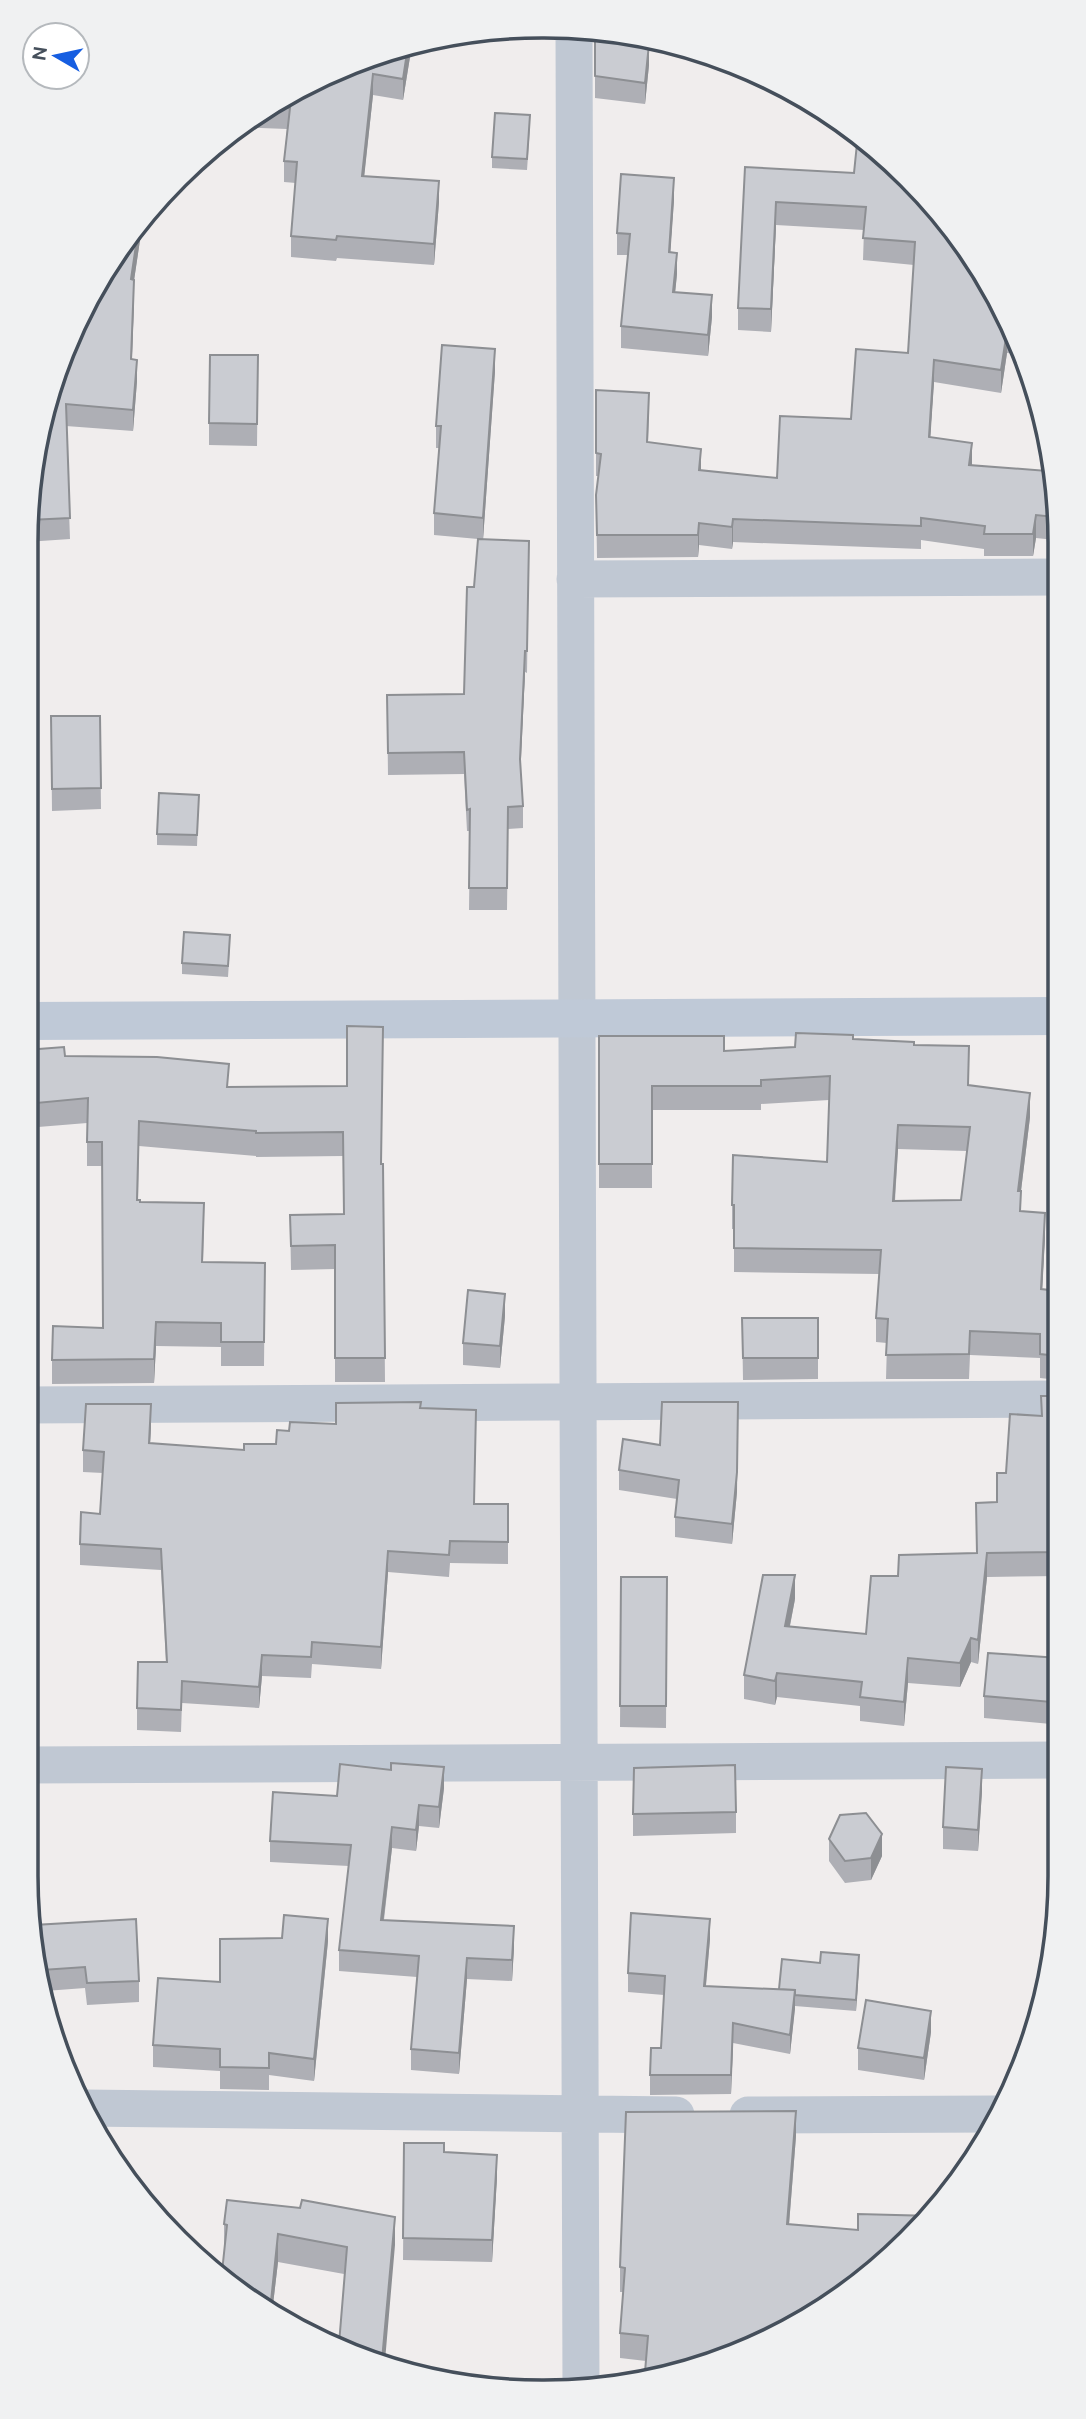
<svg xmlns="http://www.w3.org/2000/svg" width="1086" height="2419" font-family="Ubuntu,sans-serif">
<rect width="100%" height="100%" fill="#f0eded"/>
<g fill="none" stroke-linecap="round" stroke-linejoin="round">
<path stroke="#c0c8d3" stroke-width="37" d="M574,29l7,2360
M575,579l481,-2
M26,1405l1032,-6
M26,1765l1033,-5
M84,2108l592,7
M748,2115l248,-1"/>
<path stroke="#bfc9d7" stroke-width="38" d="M26,1021l1031,-5"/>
</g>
<path fill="#aeafb5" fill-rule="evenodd" d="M637,35l6,1 45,14 -39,-3v18l-4,39 -50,-6v-61l42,5z
M410,46v11l-7,43 -30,-5 -9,81 75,26 -5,63 -97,-7 -1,3 -45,-4v-21l5,-53 -12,-1v-21l3,-32 -48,-2 17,-13 89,-48z
M530,127l-3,43 -35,-2v-11z
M745,167l208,61 67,117 3,9 -16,-1 -6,40 -67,-11 -4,55 42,28 83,10v65l-19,-2 -3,18h-49v-7l-63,-9v9l-188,-7 -1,7 -33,-4 -1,12 -101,1 -1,-63 3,-19h-3v-86l53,26 -1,26 53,28 76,8 74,-59 57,-66 6,-88 -51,-5 1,-30 -88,-5 -5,107 -33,-2v-22z
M674,200l-4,52 7,22 -2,18 37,25 -4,39 -87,-8v-22l7,-71h-11v-22z
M143,220l-9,60v21l-2,58 5,22 -4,50 -67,-5 4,113 -44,3 10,-99z
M258,355l-1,91 -48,-1v-22z
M495,371l-12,168 46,2 -2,132 -2,-1 -5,96 3,38v22l-15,1 -1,81h-38l1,-79h-3l-3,-57 -76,1 -1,-80 77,-1 10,-107 4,-48 -44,-4v-22l5,-65h-3v-22z
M51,716h49l1,93 -49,2z
M199,795l-2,51 -40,-1v-11z
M230,946l-2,31 -46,-3v-11z
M599,1036l125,15 71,-4 58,-8 61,6 54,40 62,32 -9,74v20l24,26 -3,53 16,1v89l-18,-2v-20l-70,-3 -1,24h-83l1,-36 -11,-1v-24l3,-44 -145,-2v-43h-2v-24l95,-43 2,-62 -68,4v6h-109v78h-53zM898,1149l69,2 -6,49 -66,1z
M26,1050l39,6 164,31 118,-1 34,78h2l2,218h-50v-113l-44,1 -1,-55 53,-1v-58l-87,1v-1l-117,-10 -1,54 2,2 64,25 -1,35 62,1 -1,103h-43v-19l-65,-1 -2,37 -102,1v-24l51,-32 -1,-162h-15v-43l-61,5z
M505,1316l-5,52 -37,-3v-22z
M742,1318h76v61l-75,1z
M1041,1396h17l1,180 -72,1 -9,87 -7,-2 -11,25 -52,-4 -4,43 -44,-5v-15l-83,-9 -2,8 -31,-6v-24l51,-76 -5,27 76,8 32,-58 78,-23 21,-51 9,-29 35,-57z
M421,1408l55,24 -2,72h34v60l-58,-1 -1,14 -61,-5 -7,97 -69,-5 -1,14 -49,-2 -3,32 -77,-5 -1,29 -44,-2v-22l29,-46 -5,-92 -81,-5v-21l20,-30 3,-41 -20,-1v-22l68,-25 -1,19 94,6 32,-6 13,-13 47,-7z
M623,1439l114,53 -5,52 -57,-7v-20l2,-18 -58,-9v-20z
M621,1577h46l-1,151 -46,-1z
M1059,1658v62h-8v4l-67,-6v-22z
M444,1788l-5,40 -20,-2 -3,25 -24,-3 -8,72 130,27 -2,34 -45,-2 -8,95 -48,-4v-21l6,-72 -78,-6v-21l10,-84 -79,-4v-21l67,-45z
M982,1791l-4,60 -35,-2v-22z
M736,1812v21l-103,3v-22z
M829,1839l53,17 -11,24 -26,3 -16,-22z
M34,1925l105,56v21l-52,3 -2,-17 -40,3z
M710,1939l-4,47 73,3 41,-26 39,3 -3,45 -61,-5 -5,48 -57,-11 -2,51 -81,1v-20l11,-27 3,-53 -36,-3v-19z
M328,1941l-14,140 -45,-6v15l-49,-1v-18l-67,-4v-22l67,-63z
M931,2032l-7,48 -66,-10v-22z
M796,2136l-7,89 69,5 74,-14 -131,108 -156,58 1,-21 -26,-3v-25l3,-41h-3v-25z
M404,2143l40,9 53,25 -5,85 -89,-2z
M224,2224l171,21 -51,29 -66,-12 -6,51 -50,-41 2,-20z"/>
<path fill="#8d8f93" d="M649,44v21l-4,39v-21z
M408,46h2v11l-7,43v-21z
M373,74v21l-11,102v-21z
M674,178v22l-5,74v-22z
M439,181v21l-5,63v-21z
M776,202v23l-5,107v-23z
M143,220l-12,81v-22l8,-54z
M677,253v21l-4,40v-22z
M134,280v21l-3,80v-22z
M712,295v22l-4,39v-21z
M1007,331v22l-6,40v-23z
M495,349v22l-12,169v-22z
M137,360v21l-4,50v-21z
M934,360v22l-5,77v-22z
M972,443v23l-3,-1z
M701,449v22l-2,-1z
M1036,515v23l-3,18v-22z
M733,519v23l-1,7v-22z
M699,523v22l-1,12v-22z
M525,651v21l-5,109v-22z
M1030,1093v24l-12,98v-24z
M898,1125v24l-5,76v-24z
M1045,1213v24l-4,77v-25z
M505,1294v22l-5,52v-22z
M156,1322v24l-2,37v-24z
M738,1402l-1,90 -5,52v-20z
M151,1404v21l-2,40v-22z
M388,1551v21l-7,97v-22z
M987,1553v24l-9,87v-24z
M795,1575v24l-10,51v-24z
M971,1638v24l-11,25v-24z
M262,1655v21l-3,32v-21z
M908,1658v25l-4,43v-24z
M777,1673v24l-2,8v-24z
M444,1767v21l-5,40v-21z
M982,1769v22l-4,60v-21z
M419,1805v21l-3,25v-21z
M392,1827v21l-11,93v-21z
M882,1834v22l-11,24v-22z
M328,1919v22l-14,140v-22z
M710,1919v20l-6,66v-19z
M514,1926v21l-2,34v-21z
M859,1955v11l-3,45v-11z
M467,1958v21l-8,95v-21z
M795,1990v19l-5,45v-19z
M931,2011v21l-7,48v-22z
M733,2023v20l-2,51v-19z
M796,2111v25l-9,113v-25z
M497,2155v22l-5,85v-22z
M395,2217v28l-10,116 -3,-1z
M278,2234v28l-6,51 -2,-2z"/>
<path fill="#caccd2" stroke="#8d8f93" stroke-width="2" fill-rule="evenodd" d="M595,37l54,7 -4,39 -50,-7z
M408,46l-5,33 -30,-5 -11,102 77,5 -5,63 -97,-8 -1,4 -45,-4 6,-74 -13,-1 6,-53 -22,-1 77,-41z
M495,113l35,2 -3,44 -35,-2z
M858,134l95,94 59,103h-5l-6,39 -67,-10 -5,77 43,6 -3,22 78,6 2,-19 6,23v42l-19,-2 -3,19h-49l1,-8 -64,-8v8l-188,-7 -1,8 -33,-4 -1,12h-101l-1,-40 5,-41 -5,-1v-63l53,3 -2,49 54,7 -2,21 78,8 3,-62 71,3 5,-70 52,4 7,-111 -52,-4 3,-31 -90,-5 -5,107 -33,-1 7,-141 109,6z
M621,174l53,4 -5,74 8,1 -4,39 39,3 -4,40 -87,-9 9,-92 -13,-1z
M139,225l-8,54 3,1 -3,79 6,1 -4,50 -67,-6 4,114 -41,2 7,-77 29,-97 48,-90z
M442,345l53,4 -12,169 -49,-5 7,-87h-5z
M210,355h48l-1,69 -48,-1z
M478,539l51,2 -2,110h-2l-5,108 3,47 -15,1 -1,81h-38l1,-79 -3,1 -3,-58 -76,1 -1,-58 77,-1 3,-107h7z
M51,716h49l1,72 -49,1z
M159,793l40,2 -2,40 -40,-1z
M184,932l46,3 -2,31 -46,-3z
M347,1026l36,1 -2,137h2l2,194h-50v-113l-44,1 -1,-31 54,-1 -1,-82 -87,1v-2l-117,-10 -2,79h3v2l64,1 -2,59 63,1 -1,79h-43v-19l-65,-1 -2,37 -102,1 1,-34 50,2 -1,-186h-15l1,-44 -62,6v-54l38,-3 1,9 92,1 72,7 -2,23 120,-1z
M796,1033l57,2v4l61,3v3l55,1 -1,39 62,8 -12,98h3l-1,20 25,2 -4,76 17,2v65l-18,-2v-20l-70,-3 -1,23 -83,1 2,-36 -12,-1 5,-68 -147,-2v-43h-2l1,-50 94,7 3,-86 -69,4v6h-109v78h-53v-128h125v15l71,-4zM898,1125l72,2 -9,73 -68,1z
M468,1290l37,4 -5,52 -37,-3z
M742,1318h76v40h-75z
M1041,1396h17l1,156 -72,1 -9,87 -7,-2 -11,25 -52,-5 -4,44 -44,-5 2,-15 -85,-9 -2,8 -31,-6 19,-100h32l-10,51 81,8 5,-58h27l1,-21 78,-2 -1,-50 21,-1v-29h9l4,-59 32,2z
M421,1402l-1,6 56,2 -2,94h34v38l-58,-1 -1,14 -61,-4 -7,96 -69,-5 -1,15 -49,-2 -3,32 -77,-6 -1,29 -44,-2 1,-46h29l-6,-113 -81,-5 1,-32 19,2 4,-62 -21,-2 3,-46h65l-2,39 95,7v-6h32l1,-14 12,1 1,-9 46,2v-21z
M662,1402h76l-1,70 -5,52 -57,-7 4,-37 -60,-10 4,-31 37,6z
M621,1577h46l-1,129h-46z
M988,1653l71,5v40h-8v4l-67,-6z
M391,1763l53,4 -5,40 -20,-2 -3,25 -24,-3 -11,93 133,6 -2,34 -45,-2 -8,95 -48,-4 8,-93 -80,-6 12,-105 -81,-4 3,-49 64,4 3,-32 51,6z
M735,1765l1,47 -103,2 1,-46z
M946,1767l36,2 -4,61 -35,-3z
M866,1813l16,21 -11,24 -26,3 -16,-22 11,-24z
M631,1913l79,6 -6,67 91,4 -5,45 -57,-12 -2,52h-81l1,-27h10l4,-72 -37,-3z
M284,1915l44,4 -14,140 -45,-6v15l-49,-1v-18l-67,-4 5,-67 62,4v-43l62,-1z
M136,1919l3,62 -52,2 -2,-16 -43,3 -8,-45z
M821,1952l38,3 -3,45 -61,-5v-5l-16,-1 3,-30 38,4z
M866,2000l65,11 -7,47 -66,-10z
M796,2111l-9,113 71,6v-16l74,2 -131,108 -134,50 -22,-2 3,-36 -28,-3 5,-65 -5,-1 6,-155z
M404,2143h40v9l53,3 -5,85 -89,-2z
M227,2200l73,8 2,-8 93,17 -13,143 -43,-16 8,-97 -69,-13 -8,77 -48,-39 5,-47 -3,-1z
M424,2376l83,4 -1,9 -63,-6z"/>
<path d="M0 0H1086V2419H0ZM542 38H544A504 504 0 0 1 1048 542V1876A504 504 0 0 1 544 2380H542A504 504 0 0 1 38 1876V542A504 504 0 0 1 542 38Z" fill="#f0f1f2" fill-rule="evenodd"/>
<path fill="none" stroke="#454f5b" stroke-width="3.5" d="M542 38H544A504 504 0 0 1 1048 542V1876A504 504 0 0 1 544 2380H542A504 504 0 0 1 38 1876V542A504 504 0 0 1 542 38Z"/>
<g transform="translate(56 56) rotate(279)"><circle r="33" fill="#ffffff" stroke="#b5b9bd" stroke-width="2"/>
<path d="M0-5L12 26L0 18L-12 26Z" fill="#165ee1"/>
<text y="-10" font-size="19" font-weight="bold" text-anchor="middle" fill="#454f5b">N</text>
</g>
</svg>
